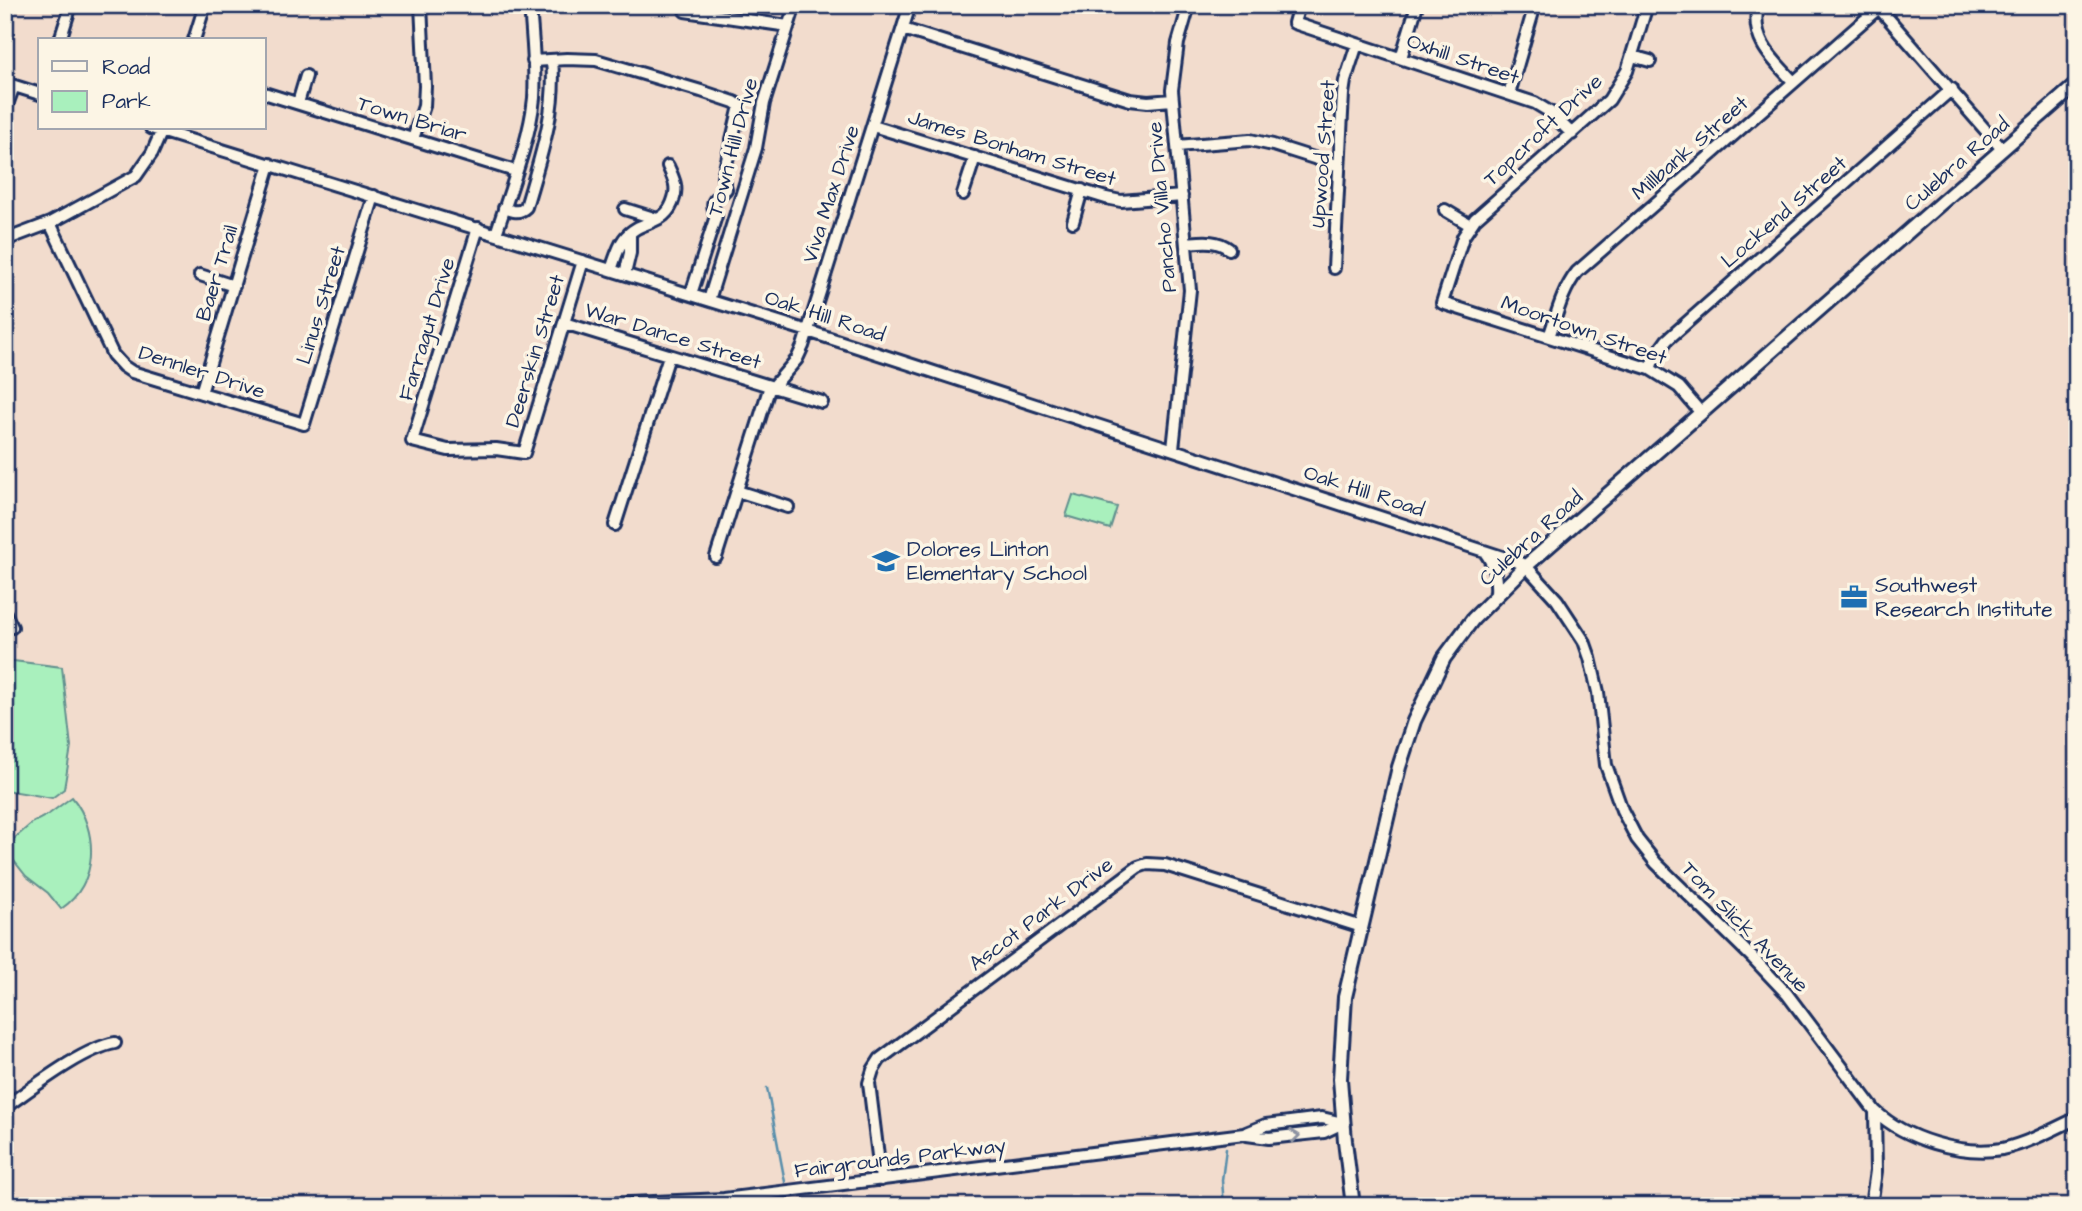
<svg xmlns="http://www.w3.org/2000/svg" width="2082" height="1211" font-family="'Architects Daughter',sans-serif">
<rect width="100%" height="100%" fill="#f2dccd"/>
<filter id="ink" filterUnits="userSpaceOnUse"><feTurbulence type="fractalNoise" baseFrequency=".0143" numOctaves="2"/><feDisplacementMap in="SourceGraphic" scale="14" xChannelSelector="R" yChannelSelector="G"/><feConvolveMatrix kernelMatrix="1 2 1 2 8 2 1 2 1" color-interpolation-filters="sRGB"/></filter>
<g filter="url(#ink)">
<path fill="#a9f0bd" stroke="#62908e" stroke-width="2" d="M1073,495l44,12 -7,22 -44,-13z
M5,660l57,7 9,80 -7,42 -12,9 -47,-8z
M72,797c27,33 27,87 -11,112l-13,-16 -22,-17 -19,-24 1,-8 24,-21 17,-9z"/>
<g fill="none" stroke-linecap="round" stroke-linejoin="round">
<path stroke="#588eab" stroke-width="2.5" d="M767,1088l18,94
M786,1203l1,3
M1224,1206l-2,-26 4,-31"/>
<defs>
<path id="minor" d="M1299,5l-5,18 241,80 15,9 22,22
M1647,5l-20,66 -18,29 -134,119 -12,18 -21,66 208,66 29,18 22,26
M1758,5c-8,35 14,54 36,77
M1879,8l123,141
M685,11l103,15
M903,29l227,71 18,2 24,-2
M60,40l11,-35
M194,40l11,-35
M1632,56l18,5
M1401,58l16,-53
M533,61l34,-2 29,1 105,31 33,11 6,4 -17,71 3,12c-10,11 -17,9 -10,27l-25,78
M5,83l35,11
M264,93l251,78
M1509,94l26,-89
M298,103l8,-27
M5,110l9,-24
M873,126l233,72 15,3 61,-5
M151,128l657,203 710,231 8,4 31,34 27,41 6,17 8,34 8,73 16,45 15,29 19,24 97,95 34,36 88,117c30,28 86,45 127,38 26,-6 50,-19 75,-31
M413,139l11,-33 1,-20 -4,-81
M1177,146l73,-6 23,5 66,21
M963,194l12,-37
M504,208c8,3 15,6 22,-1 14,-49 31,-96 26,-147
M625,209l32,10
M1445,210l25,15
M1073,222l9,-32
M50,223l63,132 10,11 9,6 172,52 70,-228
M478,228l-66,213 36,9 48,-1 28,4 59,-192
M496,234c13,-41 34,-94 38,-136 2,-31 -2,-62 -4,-93
M5,240l45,-17 86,-47 16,-23 11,-25
M1186,243c15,-1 30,-4 43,6
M1334,268l9,-174 2,-13 12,-37
M611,270c4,-11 7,-23 13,-31 17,-22 42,-11 50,-41 4,-12 -1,-20 -6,-32
M625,274l5,-21v-20
M200,275l34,11
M709,300l47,-152 8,-45 31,-98
M564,323l258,79
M1549,337c8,-23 13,-46 28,-65l305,-267
M1650,369l4,-11 13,-18 285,-251
M773,387l24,-28 6,-13 107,-341
M201,393l69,-229
M1173,449l17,-159 -18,-200 6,-47 11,-38
M737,491l51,16
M615,525l54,-169
M1484,551c11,14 13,26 12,44
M716,557l54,-171
M5,613l7,14
M5,1107c29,-20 77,-58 110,-64
M1247,1135l22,3 55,-6 19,-9
M881,1180l-12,-97 4,-13 7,-11 258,-192 9,-3 18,1 197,62
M560,1206l164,-7 520,-65 22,-9 56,-7 21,5
M1871,1206l5,-35 -1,-60"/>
<path id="major" d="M1353,1206l-8,-65 -5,-62 5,-82 54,-230 15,-46 30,-63 29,-39 53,-53 551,-482"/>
</defs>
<use href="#minor" stroke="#1b2f5e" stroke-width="16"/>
<use href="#major" stroke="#1b2f5e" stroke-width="18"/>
<use href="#minor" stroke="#fcf5e5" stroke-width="10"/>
<use href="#major" stroke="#fcf5e5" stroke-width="12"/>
</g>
<defs><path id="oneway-chevron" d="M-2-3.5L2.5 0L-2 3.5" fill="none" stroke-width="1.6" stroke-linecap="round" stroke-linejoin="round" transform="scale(1.75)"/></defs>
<use stroke="#8c92a2" href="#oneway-chevron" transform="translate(1295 1136) rotate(-6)"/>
</g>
<defs>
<symbol id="school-bare" viewBox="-9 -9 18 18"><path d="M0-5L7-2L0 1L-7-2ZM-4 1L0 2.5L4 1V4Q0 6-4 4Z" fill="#1f6fb2" stroke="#fcf5e5" stroke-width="2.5" paint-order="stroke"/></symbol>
<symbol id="office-bare" viewBox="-9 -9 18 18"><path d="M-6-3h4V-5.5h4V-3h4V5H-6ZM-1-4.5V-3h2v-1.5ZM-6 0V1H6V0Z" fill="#1f6fb2" stroke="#fcf5e5" stroke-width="2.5" paint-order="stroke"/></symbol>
</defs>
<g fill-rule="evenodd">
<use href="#school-bare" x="867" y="542" width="38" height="38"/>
<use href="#office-bare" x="1835" y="578" width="38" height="38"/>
</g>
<g text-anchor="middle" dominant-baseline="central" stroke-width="7" stroke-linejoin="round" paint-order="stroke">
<g font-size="21" fill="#1b2f5e" stroke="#fcf5e5">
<text transform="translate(1463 59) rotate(19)">Oxhill Street</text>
<text transform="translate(412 119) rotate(17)">Town Briar</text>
<text transform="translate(1543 130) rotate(-43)">Topcroft Drive</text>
<text transform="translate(733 147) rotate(-75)">Town Hill Drive</text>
<text transform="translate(1012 148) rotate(17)">James Bonham Street</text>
<text transform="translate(1690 148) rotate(-41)">Millbank Street</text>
<text transform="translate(1323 154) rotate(-86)">Upwood Street</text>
<text transform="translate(1957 164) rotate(-41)">Culebra Road</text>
<text transform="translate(831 194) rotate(-72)">Viva Max Drive</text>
<text transform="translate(1162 207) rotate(-95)">Pancho Villa Drive</text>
<text transform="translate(1784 212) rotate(-41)">Lockend Street</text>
<text transform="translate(217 273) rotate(-73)">Baer Trail</text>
<text transform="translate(321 305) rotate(-73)">Linus Street</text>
<text transform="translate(825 316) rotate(18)">Oak Hill Road</text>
<text transform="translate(427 329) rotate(-73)">Farragut Drive</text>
<text transform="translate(1584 330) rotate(19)">Moortown Street</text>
<text transform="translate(673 336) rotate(17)">War Dance Street</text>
<text transform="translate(535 351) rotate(-73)">Deerskin Street</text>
<text transform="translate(202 372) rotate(18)">Dennler Drive</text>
<text transform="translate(1364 491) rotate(18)">Oak Hill Road</text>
<text transform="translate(1531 538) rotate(-42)">Culebra Road</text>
<text transform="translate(1041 914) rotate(-37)">Ascot Park Drive</text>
<text transform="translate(1745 927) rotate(46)">Tom Slick Avenue</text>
<text transform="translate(900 1158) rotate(-7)">Fairgrounds Parkway</text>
</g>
<g font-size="21" fill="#1b2f5e" stroke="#fcf5e5" text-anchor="start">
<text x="907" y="549">Dolores Linton<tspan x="907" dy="24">Elementary School</tspan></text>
<text x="1875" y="585">Southwest<tspan x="1875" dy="24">Research Institute</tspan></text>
</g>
</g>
<rect width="2082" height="1211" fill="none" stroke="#fcf5e5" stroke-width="28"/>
<rect x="14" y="14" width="2054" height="1183" fill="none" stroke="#1b2f5e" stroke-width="2.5" filter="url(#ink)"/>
<rect x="38" y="38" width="228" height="91" fill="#fcf5e5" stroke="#a2a6af" stroke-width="2"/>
<rect x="52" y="61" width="35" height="10" fill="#fcf5e5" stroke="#a2a6af" stroke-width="2"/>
<text x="102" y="74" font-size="21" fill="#1b2f5e">Road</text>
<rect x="52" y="91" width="35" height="21" fill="#a9f0bd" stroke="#a2a6af" stroke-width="2"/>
<text x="102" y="108" font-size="21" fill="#1b2f5e">Park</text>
</svg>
